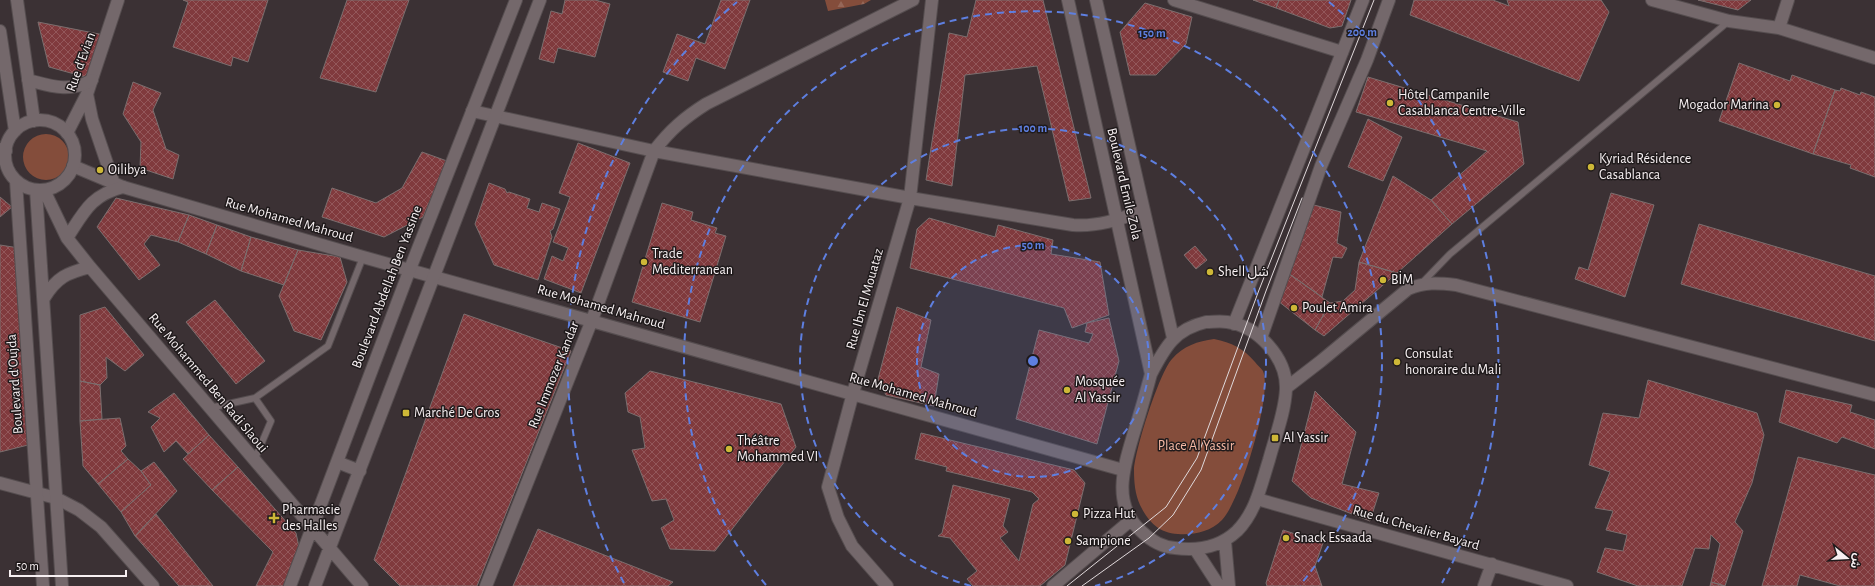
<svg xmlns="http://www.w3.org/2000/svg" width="1875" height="586" font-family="'Alegreya Sans','Noto Sans Arabic',sans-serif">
<defs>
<pattern id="forest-firs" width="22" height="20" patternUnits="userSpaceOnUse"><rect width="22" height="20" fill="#844d3b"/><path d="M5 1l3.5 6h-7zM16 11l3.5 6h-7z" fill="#966758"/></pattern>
<pattern id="building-cross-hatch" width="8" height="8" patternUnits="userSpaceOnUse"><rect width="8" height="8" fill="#803a3d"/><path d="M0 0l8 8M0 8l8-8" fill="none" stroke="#93575a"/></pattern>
</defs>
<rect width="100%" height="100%" fill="#3b3134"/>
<path fill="#844d3b" d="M23 157a23 23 0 1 1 46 0a23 23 0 1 1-46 0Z
M1214,339c18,4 29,9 41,23 2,3 6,6 8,9 10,23 -23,131 -41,149 -12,12 -28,15 -44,14 -20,-1 -30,-13 -38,-29 -5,-11 -6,-23 -6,-35 1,-20 25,-97 38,-111 11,-13 26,-18 42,-20z"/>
<path fill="url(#forest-firs)" d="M825,0h46l-7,4 -36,7z"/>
<path fill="url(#building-cross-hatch)" stroke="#7b6e6e" d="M183,0h85l-20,62 -15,-5 -2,9 -58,-19 15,-45z
M347,0h62l-33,92 -56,-14z
M565,0h30l15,4 -15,53 -37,-9 -4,15 -15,-4 12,-48 11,3z
M721,0h29l-25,69 -29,-11 -8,23 -25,-9 14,-38 28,10z
M976,0h67l48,198 -22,3 -32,-135 -72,9 -13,111 -26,-6 23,-147 18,4z
M1253,0h26l-3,8z
M1279,0h72l-9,26 -12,2 -54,-20z
M1414,0h79l16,6 -2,-6h94l8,12 -30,69 -169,-66z
M1698,0h53l-13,10z
M1145,3l47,14 -6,27 -30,31h-26l-10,-43z
M38,22l66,13 -15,43 -40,-11z
M1739,63l51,18 2,-6 43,15 -22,64 -94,-33z
M1368,77l150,45 6,42 -72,60 -21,-24 56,-49 -131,-39z
M133,82l28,11 -8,17 13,39 13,6 -6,24 -33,-11 1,-26 -18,-28z
M1841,88l19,7 1,-3 14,5v80l-25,-9 1,-3 -38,-11 22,-64 5,1z
M1368,119l34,18 -19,44 -35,-14z
M578,143l52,20 -49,130 -37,-14 8,-23 11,5 5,-13 -15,-6 17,-45 -11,-4z
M422,152l25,9 -24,56 -39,20 -62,-20 10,-29 44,15 26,-15z
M1393,176l38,24 21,24 -55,49 -38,-11z
M489,183l16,6 2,4 2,-1 21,7 -3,9 12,4 3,-9 18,6 -7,20 -3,2 2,6 -14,43 -44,-15 -19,-41z
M1611,193l43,12 -29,92 -50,-18 4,-12 9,3z
M0,197l12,10 -12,10z
M116,198l73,17 -11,27 -27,-7 -7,9 16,21 -21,15 -42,-53z
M662,203l31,9 -2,8 26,8 -2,5 11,3 -26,86 -68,-20z
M1314,205l27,7 -4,31 10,5 -5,10 -9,-1 -11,40 -34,-24z
M189,215l28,10 -11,29 -28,-12z
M929,218l66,19 3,-12 55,15 -2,14 49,8 9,53 -37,13 -8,-20 -154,-40 7,-39z
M1699,224l176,52v65l-194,-57z
M217,225l34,12 -10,34 -35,-17z
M251,237l47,13 -14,35 -43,-14z
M0,245l19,3 13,196 -32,8z
M1195,246l12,14 -11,9 -12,-14z
M298,250l42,7 7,25 -26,58 -27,-9 -15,-35z
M1359,262l38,11 -73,63 -9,-6 15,-27 13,-2 12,-11z
M1288,273l42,30 -15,27 -37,-29z
M215,300l50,61 -29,23 -50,-62z
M105,307l39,48 -19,16 -19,-14 1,21 -7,7 -20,-4v-66z
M897,307l34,13 -10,47 18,7 -5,32 -48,-11 -8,-16z
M464,314l107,37 -94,235h-77l-26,-26z
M1109,318l10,43 -22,83 -81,-25 23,-89 50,13 4,-9 -8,-2 2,-9z
M650,371l131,33 15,43 -81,104 -45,-2 -9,-21 13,-8 -8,-21 -14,2 -20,-51 13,-2 -5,-31 -12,-5 -3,-19z
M1648,380l109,33 7,22 -12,48 -17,39 8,9 -18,55 -14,-4 9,-38 -9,-9 -2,14 -14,-1 -13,38h-44l-41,-14 8,-24 18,3 4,-16 -21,-5 7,-19 -18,-3 15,-36 -21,-7 14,-52 36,5z
M80,381l20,4 2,34 -22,2z
M1786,390l66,15 -2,7 25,8v29l-33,-12 -5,6 -58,-21z
M1315,391l41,41 -14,52 37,9 -9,28 -59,-23 -19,-17z
M174,393l35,42 -21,19 -12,-13 -12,11 -13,-25 9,-9 -12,-6z
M120,418l6,28 -5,5 7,8 -30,25 -15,-18 -3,-45z
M921,433l153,37 11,13 -20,82 -25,21h-67l-6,-7 10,-8 -27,-33 -12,-2 4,-3 11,-48 57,14 -7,27 5,6 -8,6 19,23 14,-57 6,-5 -7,-7 -86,-21 1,-4 -32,-8z
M209,435l29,32 -26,23 -29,-31z
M1798,457l77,18v111h-35l-40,-11 -3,11h-35z
M128,459l13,12 10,14 -30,27 -23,-28z
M154,462l23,29 -42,45 -14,-24 30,-27 -10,-14z
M238,467l58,66 5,23 -14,30h-31l17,-34 -61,-62z
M156,514l57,72h-34l-44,-50z
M538,529l135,53 -5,4h-155z
M1283,530l40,13 -8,23 7,20h-55l-1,-3z
M1711,582l14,4h-15z"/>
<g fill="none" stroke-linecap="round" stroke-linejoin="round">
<defs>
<path id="lane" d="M1422,283l28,-29 279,-233
M255,398l73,-52 35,-89
M210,408l45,-10 16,23 -17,40"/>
<path id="street" d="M1174,0l168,52
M1652,0l77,21 50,7 96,30
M1779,28l9,-28
M87,94l5,25 22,65
M472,111l182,40 256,47 163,27c25,2 47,-6 70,-14
M67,133l20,-39 31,-94
M0,149l6,2
M73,166l50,21 240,70 760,213
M1286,388l35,-27 87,-72c17,-7 30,-6 48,-4l419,110
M0,483l56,15 23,12 22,17 52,59
M1257,499l310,87
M486,586l106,-266 62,-169c16,-21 30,-33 52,-47l207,-104
M887,586l-35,-40 -14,-28 -10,-31 25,-94 57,-195 22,-198
M1484,586l8,-22"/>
<path id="secondary" d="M17,0l17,121
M1068,0l83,374
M1096,0l77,338
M0,31l15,100
M28,80c23,6 42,13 64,0
M5 155a35 35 0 1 1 70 0a35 35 0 1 1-70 0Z
M16,181l27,405
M36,190l26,396
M44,190l23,48 23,29 272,319
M67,238c17,-26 24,-43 56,-51
M44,298c13,-21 23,-25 46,-31
M1206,322c7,0 14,-1 21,0 31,4 60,36 59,67 -1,24 -11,48 -17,71 -8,25 -13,52 -32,71 -17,16 -39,20 -62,17 -13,-1 -25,-8 -34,-17 -31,-28 -16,-68 -6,-102 6,-18 11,-37 16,-55 14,-27 24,-45 55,-52z
M1234,324l129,-324
M1261,338l60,-172 46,-106 22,-60
M337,462l23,9
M1225,541l4,45
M1195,549l24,37
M290,586l120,-317 106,-269
M315,586l225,-586
M1053,586l78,-66"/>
</defs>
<use href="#lane" stroke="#554d4f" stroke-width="8"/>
<use href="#street" stroke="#554d4f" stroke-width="14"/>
<use href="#secondary" stroke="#554d4f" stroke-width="14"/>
<use href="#lane" stroke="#74686b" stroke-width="6"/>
<use href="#street" stroke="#74686b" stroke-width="12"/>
<use href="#secondary" stroke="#74686b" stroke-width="12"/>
<path stroke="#e0d9db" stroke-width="1" d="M1067,586l99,-79 31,-49 62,-168 115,-290
M1082,586l67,-48 24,-23 28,-45 65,-179 36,-93"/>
</g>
<circle cx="1033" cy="361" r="116" fill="#5e7fe0" fill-opacity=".12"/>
<g fill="none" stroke="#5e7fe0" stroke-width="2" stroke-dasharray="7 5">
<circle cx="1033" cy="361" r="116"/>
<path d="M971 586A233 233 0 1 1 1095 586"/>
<path d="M766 585A349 349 0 1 1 1300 585"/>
<path d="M624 583A465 465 0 0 1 737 2M1329 2A465 465 0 0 1 1442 583"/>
</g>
<g fill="#ceb837" stroke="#1f1a1b" stroke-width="1.5">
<circle cx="1390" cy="103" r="4"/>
<circle cx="1777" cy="105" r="4"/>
<circle cx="1591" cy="167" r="4"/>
<circle cx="100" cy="170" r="4"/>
<circle cx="644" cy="262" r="4"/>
<circle cx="1210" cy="272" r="4"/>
<circle cx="1383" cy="280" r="4"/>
<circle cx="1294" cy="308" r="4"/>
<circle cx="1397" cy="362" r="4"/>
<circle cx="1067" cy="390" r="4"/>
<rect x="402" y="409" width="8" height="8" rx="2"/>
<rect x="1271" y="434" width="8" height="8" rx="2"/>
<circle cx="729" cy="449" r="4"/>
<circle cx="1075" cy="514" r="4"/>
<path d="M272 512h4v4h4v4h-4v4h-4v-4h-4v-4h4z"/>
<circle cx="1286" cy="538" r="4"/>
<circle cx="1068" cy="541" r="4"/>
</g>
<g text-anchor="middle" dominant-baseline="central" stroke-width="3" stroke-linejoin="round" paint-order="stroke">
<g font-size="14" fill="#f7f0f2" stroke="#1f1a1b">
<text transform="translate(81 62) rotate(-70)">Rue d'Evian</text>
<text transform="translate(1124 184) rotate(77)">Boulevard Emile Zola</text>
<text transform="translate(289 220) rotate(16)">Rue Mohamed Mahroud</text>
<text transform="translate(387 287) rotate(-69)">Boulevard Abdellah Ben Yassine</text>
<text transform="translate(865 299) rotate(-74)">Rue Ibn El Mouataz</text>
<text transform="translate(601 307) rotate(16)">Rue Mohamed Mahroud</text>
<text transform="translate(554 375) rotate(-68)">Rue Immozer Kandar</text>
<text transform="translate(208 383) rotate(50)">Rue Mohammed Ben Radi Slaoui</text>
<text transform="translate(15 384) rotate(-94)">Boulevard d'Oujda</text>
<text transform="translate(913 395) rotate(16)">Rue Mohamed Mahroud</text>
<text transform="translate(1416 528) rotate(16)">Rue du Chevalier Bayard</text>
</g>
<g font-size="14" fill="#f7f0f2" stroke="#1f1a1b" text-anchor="start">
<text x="1398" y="95">Hôtel Campanile<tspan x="1398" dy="16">Casablanca Centre-Ville</tspan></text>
<text x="1769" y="105" text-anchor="end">Mogador Marina</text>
<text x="1599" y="159">Kyriad Résidence<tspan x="1599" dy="16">Casablanca</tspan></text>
<text x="108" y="170">Oilibya</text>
<text x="652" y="254">Trade<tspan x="652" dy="16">Mediterranean</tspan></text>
<text x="1218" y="272">Shell شل</text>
<text x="1391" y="280">BİM</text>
<text x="1302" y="308">Poulet Amira</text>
<text x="1405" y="354">Consulat<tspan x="1405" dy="16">honoraire du Mali</tspan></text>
<text x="1075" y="382">Mosquée<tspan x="1075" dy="16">Al Yassir</tspan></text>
<text x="414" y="413">Marché De Gros</text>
<text x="1283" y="438">Al Yassir</text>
<text x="737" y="441">Théâtre<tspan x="737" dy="16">Mohammed VI</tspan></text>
<text x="282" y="510">Pharmacie<tspan x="282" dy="16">des Halles</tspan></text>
<text x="1083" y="514">Pizza Hut</text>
<text x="1294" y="538">Snack Essaada</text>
<text x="1076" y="541">Sampione</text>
</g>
<g font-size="14" fill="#f6b9a5" stroke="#1f1a1b">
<text x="1196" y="446">Place Al Yassir</text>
</g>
</g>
<circle cx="1033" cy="361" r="6" fill="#5e7fe0" stroke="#1f1a1b" stroke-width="2"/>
<g font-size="12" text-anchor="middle" font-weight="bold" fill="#5e7fe0" stroke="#1f1a1b" stroke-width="3" stroke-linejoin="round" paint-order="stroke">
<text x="1362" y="36">200 m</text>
<text x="1152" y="37">150 m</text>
<text x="1033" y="132">100 m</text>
<text x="1033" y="249">50 m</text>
</g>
<g transform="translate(1847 558) rotate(108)" stroke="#1f1a1b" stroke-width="3" paint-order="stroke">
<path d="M0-3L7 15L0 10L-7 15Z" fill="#f7f0f2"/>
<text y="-6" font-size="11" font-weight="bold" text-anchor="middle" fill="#f7f0f2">ش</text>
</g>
<path d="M10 570v6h116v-6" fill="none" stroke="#f7f0f2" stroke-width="2"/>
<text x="16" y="570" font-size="12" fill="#f7f0f2" stroke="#1f1a1b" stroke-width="3" paint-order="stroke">50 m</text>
</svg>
